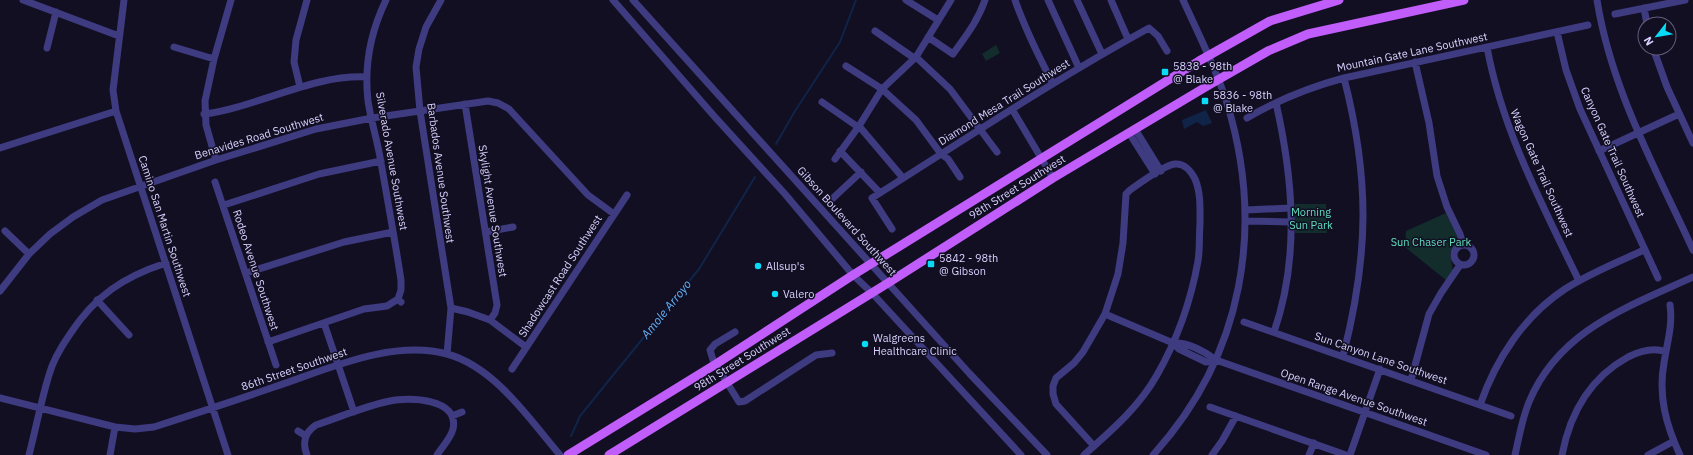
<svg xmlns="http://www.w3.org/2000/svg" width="1693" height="455" font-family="'IBM Plex Sans',sans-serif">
<rect width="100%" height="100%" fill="#120f23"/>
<path fill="#122d2c" d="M996,45l4,8 -14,8 -4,-7z
M1295,204h31l1,29h-32z
M1446,213l11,22 -2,9 -5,10 3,17 -6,10 -42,-34 1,-16z"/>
<path fill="#0f2447" d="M1206,110l6,13 -9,3 -6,-4 -13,7 -2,-9z"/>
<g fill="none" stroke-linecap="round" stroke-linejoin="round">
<path stroke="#0f2447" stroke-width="2" d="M776,144l19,-33 45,-69 16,-42
M571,436l9,-20 119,-147 56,-92"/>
<path stroke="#3e3b81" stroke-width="7" d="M23,0l96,36
M124,0l-11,90 3,21 112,344
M386,0c-15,31 -22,66 -18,101 3,21 10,41 13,62 7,39 14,78 20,117v10l-3,9 3,3
M441,0l-15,27 -7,22 -3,18 4,44 31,197 -4,46
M613,0l101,116 71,78 68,81 19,18 149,162
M633,0l336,373 78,82
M906,0l32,20
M1015,0c10,29 24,57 38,84
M1048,0l31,68
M1077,0l25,54
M1111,0l17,39
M1597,0c14,89 59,169 96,250
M1644,8l3,16
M1615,14l70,-14
M875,31l39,27
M1557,32l9,38 14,39 78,169
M928,37l25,17c12,-17 25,-33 32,-54
M174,47l40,12
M1487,47c15,83 56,159 92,234
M47,48l9,-36
M1653,48l14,39 26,56
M916,57l34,32 47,63
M1415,62l14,61 8,53 10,31 13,27 3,11
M846,66l36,23 34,31 25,34 7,5 12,18
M300,87l-6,-25 2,-22 11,-40
M822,102l36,25
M465,104l32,201 -2,8 -5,7
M1012,109l41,69
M204,114c54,-7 109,-40 163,-37
M1247,118c31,-18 63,-31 97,-40l244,-53
M859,126l44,52
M1135,129l26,42
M1129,133l26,41
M0,148l116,-37
M840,151l40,42
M1599,151l80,-37
M835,159l24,-33 23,-37 34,-32 35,-57
M216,160l-10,-35 -1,-24 9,-42 17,-59
M215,182l61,183
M831,200l30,-28
M224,205l95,-31 62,-13
M1246,210l45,-2
M1245,221l46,1
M892,229l-20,-31c92,-58 182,-118 277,-170l9,8 9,15
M5,231l24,23
M486,232l27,-5
M1454 255a10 10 0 1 1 20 0a10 10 0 1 1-20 0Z
M246,273l98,-31 49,-10
M0,291l29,-37 21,-20 23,-17 29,-17 114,-40 100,-31 56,-11 116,-17 10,2 11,6 79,86 26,19
M97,300l32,35
M1670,305c3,20 -3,38 -6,58 -6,33 2,62 16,92
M451,308l17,4 22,8 36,27
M1105,314l68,29 6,6 27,13 10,-2
M1244,322l267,94
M324,323l30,89
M735,332l-20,12 -5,6 3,10 26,42 6,-1 71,-46 16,-2
M1274,332c26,-75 19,-154 2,-229
M268,342l96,-33 23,-3 11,-7
M1173,343c14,-1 31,8 43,17l270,95
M1343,356c26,-101 27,-177 1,-278
M512,369l115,-174
M1411,380l18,-66 12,-21 19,-28
M0,398l115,29 20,2 19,-2c40,-13 80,-26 120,-40 52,-17 117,-48 173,-33 48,13 82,65 113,101
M1480,405c16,-46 44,-89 85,-116 25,-16 53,-27 79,-39
M1210,407l136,48
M452,416l10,-4
M298,431l8,5
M29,455c7,-27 12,-54 20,-80 4,-15 12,-28 21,-41 25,-38 53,-57 96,-71
M110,455l5,-28
M307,455c-5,-12 -2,-23 9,-30 24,-8 49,-19 74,-24 18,-4 70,-3 63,28 -2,9 -11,18 -16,26
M1084,455c28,-25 55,-48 73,-80 20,-35 34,-75 41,-114 2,-12 1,-25 2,-37 0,-15 1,-31 -5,-45 -4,-8 -11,-16 -20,-15 -11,1 -35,19 -45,26l-4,4 -3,49 -5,31 -13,40 -22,38 -9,11 -18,15 -3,8v8l3,10 38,42
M1153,455c90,-99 113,-228 73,-355 -11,-34 -28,-67 -43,-100
M1212,455l10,-14 14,-25
M1309,455l5,-12
M1350,455l30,-86
M1515,455c4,-18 7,-36 14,-53 30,-72 99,-95 164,-125
M1562,455c8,-42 28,-77 66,-98 12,-6 25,-10 38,-5
M1648,455l26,-14"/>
<path stroke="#c15dfa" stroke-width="9" d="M568,455l148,-91 137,-89 346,-214 71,-40 69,-21
M609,455l279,-172 165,-105 156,-93 59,-34 40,-17 156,-34"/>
</g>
<g fill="#07dbf5" stroke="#120f23" stroke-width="1.5">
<rect x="1161" y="68" width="8" height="8" rx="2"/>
<rect x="1201" y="97" width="8" height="8" rx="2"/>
<rect x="927" y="260" width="8" height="8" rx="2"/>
<circle cx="758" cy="266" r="4"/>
<circle cx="775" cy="294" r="4"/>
<circle cx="865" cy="344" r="4"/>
</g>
<g text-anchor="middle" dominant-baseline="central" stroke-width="3" stroke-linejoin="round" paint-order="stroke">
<g font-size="11" fill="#d8d2fe" stroke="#120f23">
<text transform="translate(1412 52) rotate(-12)">Mountain Gate Lane Southwest</text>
<text transform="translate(1004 102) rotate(-32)">Diamond Mesa Trail Southwest</text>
<text transform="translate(259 136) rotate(-17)">Benavides Road Southwest</text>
<text transform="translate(1613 152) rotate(66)">Canyon Gate Trail Southwest</text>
<text transform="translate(392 161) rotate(80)">Silverado Avenue Southwest</text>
<text transform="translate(441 173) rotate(82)">Barbados Avenue Southwest</text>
<text transform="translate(1542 173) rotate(66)">Wagon Gate Trail Southwest</text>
<text transform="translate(1017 187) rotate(-32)">98th Street Southwest</text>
<text transform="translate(493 211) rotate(81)">Skylight Avenue Southwest</text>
<text transform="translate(847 221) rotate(48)">Gibson Boulevard Southwest</text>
<text transform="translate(165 226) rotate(72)">Camino San Martin Southwest</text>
<text transform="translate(256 270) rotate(72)">Rodeo Avenue Southwest</text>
<text transform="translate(560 276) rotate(-57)">Shadowcast Road Southwest</text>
<text transform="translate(1381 358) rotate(19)">Sun Canyon Lane Southwest</text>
<text transform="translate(742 359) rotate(-32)">98th Street Southwest</text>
<text transform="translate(294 369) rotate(-19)">86th Street Southwest</text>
<text transform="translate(1354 397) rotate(19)">Open Range Avenue Southwest</text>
</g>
<g font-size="11" fill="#d8d2fe" stroke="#120f23" text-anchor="start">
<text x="1173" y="66">5838 - 98th<tspan x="1173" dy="13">@ Blake</tspan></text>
<text x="1213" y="95">5836 - 98th<tspan x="1213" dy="13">@ Blake</tspan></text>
<text x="939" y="258">5842 - 98th<tspan x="939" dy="13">@ Gibson</tspan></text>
<text x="766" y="266">Allsup's</text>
<text x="783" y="294">Valero</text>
<text x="873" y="338">Walgreens<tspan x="873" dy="13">Healthcare Clinic</tspan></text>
</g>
<g font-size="11" fill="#60dcbe" stroke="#120f23">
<text x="1311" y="212">Morning<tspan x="1311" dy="13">Sun Park</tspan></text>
<text x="1431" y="242">Sun Chaser Park</text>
</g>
<g font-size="12" font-style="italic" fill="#63b3fa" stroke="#120f23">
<text transform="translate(666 309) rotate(-51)">Amole Arroyo</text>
</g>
</g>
<g transform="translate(1657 36) rotate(239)"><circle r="19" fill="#120f23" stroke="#615d7b"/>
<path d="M0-3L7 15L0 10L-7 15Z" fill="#07dbf5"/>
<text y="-6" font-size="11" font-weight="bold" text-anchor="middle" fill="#d8d2fe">N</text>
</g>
</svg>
